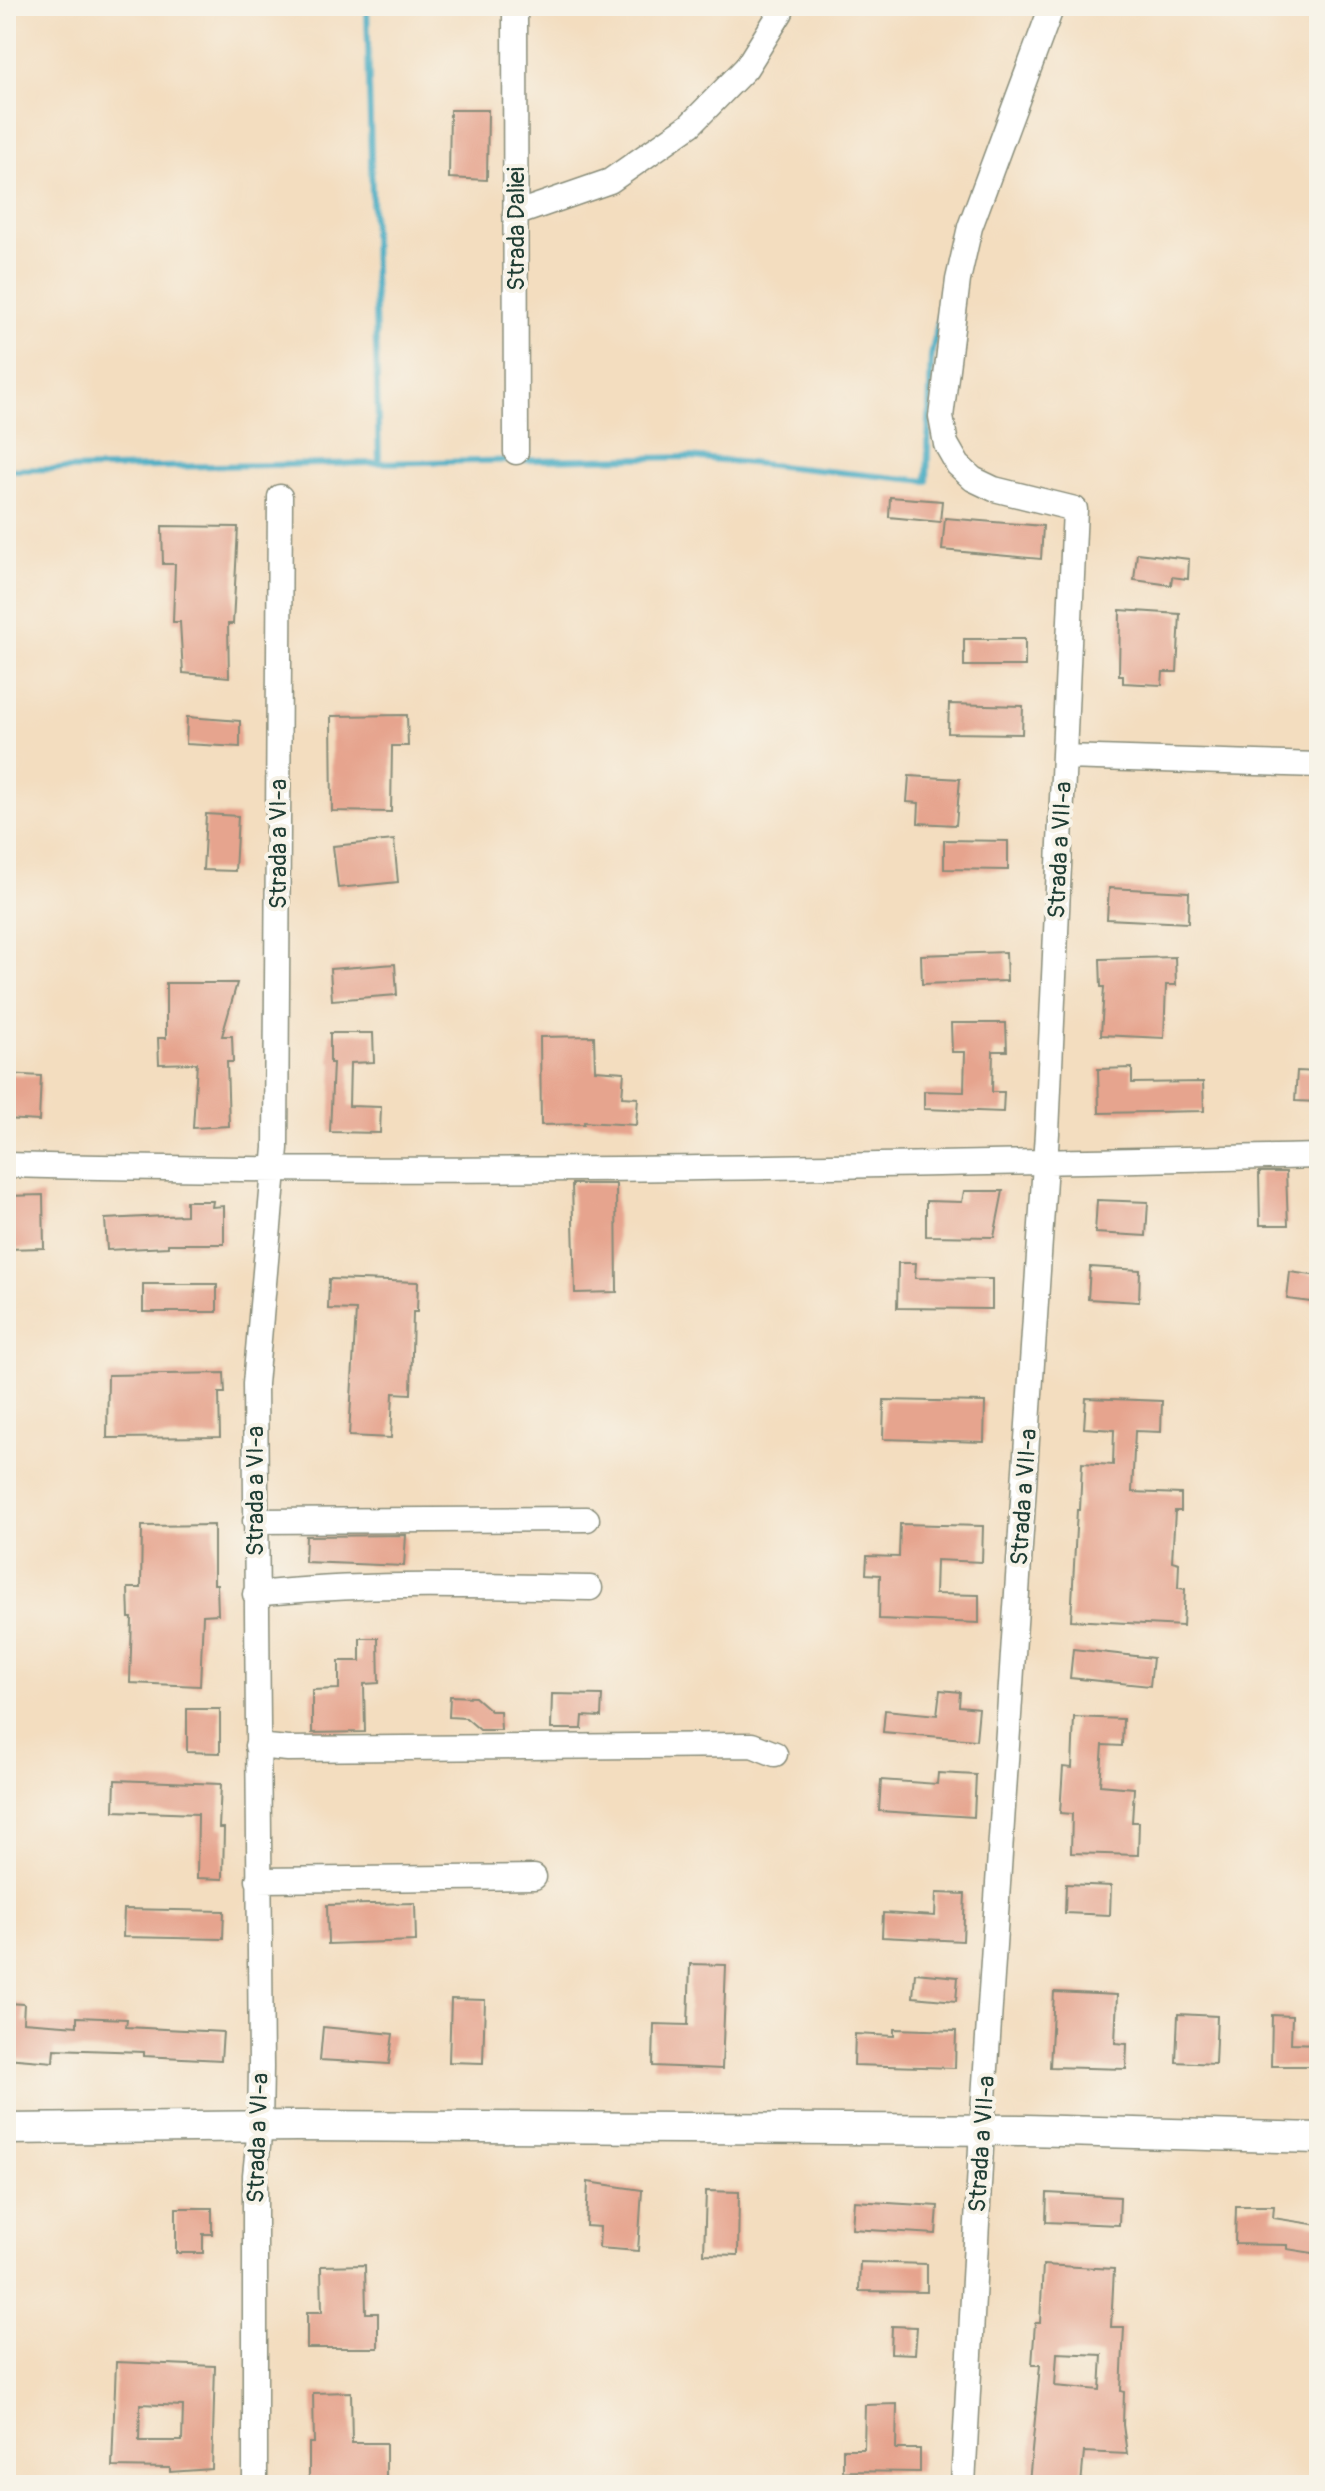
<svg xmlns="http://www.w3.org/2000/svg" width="1325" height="2491" font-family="Pangolin,sans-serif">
<rect width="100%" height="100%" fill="#f7f3e8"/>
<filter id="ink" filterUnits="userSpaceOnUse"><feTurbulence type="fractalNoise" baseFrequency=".0125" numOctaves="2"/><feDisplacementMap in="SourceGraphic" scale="16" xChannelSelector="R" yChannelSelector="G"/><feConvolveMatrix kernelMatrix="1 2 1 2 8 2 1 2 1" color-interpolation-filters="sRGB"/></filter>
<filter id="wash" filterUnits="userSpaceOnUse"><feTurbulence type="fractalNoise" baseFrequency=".006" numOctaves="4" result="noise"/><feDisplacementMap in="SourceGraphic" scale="32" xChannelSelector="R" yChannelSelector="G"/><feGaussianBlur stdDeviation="1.8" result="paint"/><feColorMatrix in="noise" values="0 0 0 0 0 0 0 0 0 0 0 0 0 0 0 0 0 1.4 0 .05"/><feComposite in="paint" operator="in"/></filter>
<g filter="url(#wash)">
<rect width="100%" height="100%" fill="#f3ddbf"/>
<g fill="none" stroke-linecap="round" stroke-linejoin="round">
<path stroke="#41a9c1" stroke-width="6" d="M367,6l12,457
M6,470l684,-13 237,24 4,-125 15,-74"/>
</g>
<g id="blocks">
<path fill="#e6a48e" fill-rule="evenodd" d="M450,110h38l-1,70 -38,-2z
M890,497l52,4 -2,21 -51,-5z
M945,518l98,8 -2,33 -99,-9z
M162,526l76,1 -5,97h-5l1,53 -46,-4 -3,-51h-7l2,-58h-12z
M1137,553l52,6 -1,20 -16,-2 -1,8 -37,-5z
M1120,610l60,4 -3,58h-14l-1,13 -39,-2v-8h-4z
M964,639h61v27h-61z
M949,704l74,2 -1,28 -74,-1z
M407,715l1,31h-16l-1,66 -59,-1 -1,-95z
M187,717l53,4v26l-54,-3z
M909,776l51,3 -4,46 -38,-2 1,-20 -12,-1z
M206,814l32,2 -3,55 -32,-1z
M394,840l4,42 -60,6 -5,-42z
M944,840l64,1v29l-64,-1z
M1109,888l80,4 -1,31 -81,-4z
M1006,952l1,29 -85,3 -1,-29z
M1175,957l1,28h-10l-2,53 -63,-3 3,-48h-3l-1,-28z
M395,964l2,31 -65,5 -2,-31z
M166,983h71l-15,53h10l1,26h-6l2,64 -36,2 4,-65 -38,1 -1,-26h8z
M951,1023h55l1,28h-14l-1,41h12l-1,20 -79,-3v-18l40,1 1,-40h-13z
M330,1033h43l1,29 -24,1 -1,43 32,1 -1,26 -50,-1 3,-69h-3z
M594,1036l1,34 29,2 -2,25 16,1 -2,27 -52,-3v2l-43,1 -1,-88z
M1132,1068v15l71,-1 1,29 -105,2 -1,-44z
M1297,1071l22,1v30l-24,-1z
M6,1074l35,2 -2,45 -33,-2z
M1259,1172h27l2,53h-28z
M572,1184h44l1,108 -42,1z
M964,1191h39l-9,46 -68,-1v-35l36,1z
M43,1195l1,53 -38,1v-53z
M1097,1200l51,2 -2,34 -51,-3z
M186,1201h27l-1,6 12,-1v38h-56v3l-61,3 -2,-31 81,-4z
M898,1263h18l-1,15 77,1v30l-95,-1z
M1090,1267l50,3 -1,32 -51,-3z
M1290,1272l29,4v27l-32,-4z
M329,1279l89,3 -1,30h-4l-2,82 -18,-1 -2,45 -42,-2 7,-126 -28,-1z
M143,1284h74v28h-74z
M224,1373l1,20h-6l1,44 -113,1 1,-63z
M1086,1398l76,3 -1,31 -26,-1 -3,61 49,2v17h-6l-3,50 7,2 -1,25 7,1 -2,37 -112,-6 6,-110h3l2,-47 31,2 1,-35 -30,-2z
M884,1400l101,2 -1,40 -101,-3z
M900,1524l83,2 -1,36 -46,-2 -1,34 44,1v28l-100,-4 1,-44 -14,-1 1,-18 32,1z
M214,1525v59h3l1,30 -15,1 -3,71 -70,-3 2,-65h-3l-1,-30h13l1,-62z
M406,1535l-2,31 -99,-4 1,-26z
M360,1638h18l1,45 -15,1 1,48 -53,1v-43l27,-1v-28h21z
M1073,1649l80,9 -3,28 -80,-8z
M940,1690l20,2 -1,14 20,2 -3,32 -93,-8 2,-22 52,5z
M552,1694l50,1 -1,22 -18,-1 -1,13h-31z
M450,1696l25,1 16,14h9l1,19h-21l-14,-12 -17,-1z
M187,1709h33v44l-33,-1z
M1074,1717l49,2 -1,27 -19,-1 -3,40 34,3 -2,34h7l-1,33 -67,-2 1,-39 -12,-1 3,-46 9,1z
M938,1773l38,2 -2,42 -95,-6 2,-31 56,4z
M115,1780l106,4 -2,44h5l-1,51 -26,-1 1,-64 -84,-3z
M1066,1884l45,2 -1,29 -45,-2z
M936,1893l29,1 -2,47 -81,-4 1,-24 52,3z
M415,1903l1,38 -88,3 -1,-39z
M124,1909l100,2 -1,28 -100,-2z
M690,1964l36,1 -4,104 -69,-3 1,-42 34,1z
M915,1973l43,4 -2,24 -43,-4z
M1054,1992l63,3 -2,48 12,1 -1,25 -76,-2z
M451,1999l34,1 -2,63 -34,-1z
M8,2003l16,1 -1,18 54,4v-9l50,2 -1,8 97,5 -2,28 -77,-4v-4l-90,-3 -1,13 -47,-4z
M1178,2014l39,2 -2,48 -39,-2z
M1272,2015l20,1 -1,27 28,1v22h-48z
M323,2027l70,7 -4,30 -69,-4z
M894,2029l62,2 -1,37 -101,-3 1,-31 39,2z
M588,2182l54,8 -4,61 -39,-3 1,-21 -14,-1z
M706,2191l33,1 -1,63 -34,-1z
M1047,2193l73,4 -1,28 -73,-3z
M854,2201l84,5 -2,28 -84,-5z
M1236,2206h38l-1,12 46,7v29l-32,-5v-4l-52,-1z
M176,2208h36v26h-9v19h-27z
M860,2262l67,2v28l-68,-1z
M365,2265l1,48h12v35h-71v-36h15l-1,-46z
M1043,2265l71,4 -3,58h13l-3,64 3,1 -1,33 4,29 -43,-2 -3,33 -52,-2 11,-118h-8l3,-42h5zM1057,2353l45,2 -2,35 -45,-4z
M892,2326l25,1 -2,27 -24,-1z
M116,2362l99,4 -3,103 -42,3v-4l-58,-1zM140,2404l43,2 -1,35h-43z
M351,2392l1,51h34v35h-77v-35h5l-1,-50z
M897,2404l-1,45h24v23l-77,-1v-22h21l1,-44z"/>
</g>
</g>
<g filter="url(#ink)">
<use href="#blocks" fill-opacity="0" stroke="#898d7a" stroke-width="2"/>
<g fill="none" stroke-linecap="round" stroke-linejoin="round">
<defs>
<path id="minor" d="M515,6l1,446
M515,214l95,-33 80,-56 56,-57 35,-56v-6
M1065,757l254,8
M6,1165c438,11 876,1 1313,-9
M255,1521l332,-2
M255,1594c111,-12 224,-8 335,-6
M257,1746l31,3 464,-4 23,9
M258,1880l276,-3
M255,2485v-310l5,-48 1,-60 -6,-683 21,-236 4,-651
M963,2485l19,-356 65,-996 28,-624 -81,-20 -21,-10 -15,-14 -12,-21 -5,-27 17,-137 12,-53 82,-221"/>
<path id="tertiary" d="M6,2129l291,-3 729,4 293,8"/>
</defs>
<use href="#minor" stroke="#898d7a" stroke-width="27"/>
<use href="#tertiary" stroke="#898d7a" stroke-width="33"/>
<use href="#minor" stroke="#fff" stroke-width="24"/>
<use href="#tertiary" stroke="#fff" stroke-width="30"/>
</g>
</g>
<g text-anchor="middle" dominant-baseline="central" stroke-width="8" stroke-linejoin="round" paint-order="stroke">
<g font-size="24" fill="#1f3d34" stroke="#f7f3e8">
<text transform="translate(516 229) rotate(-90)">Strada Daliei</text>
<text transform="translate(278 844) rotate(-90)">Strada a VI-a</text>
<text transform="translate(1060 850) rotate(-87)">Strada a VII-a</text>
<text transform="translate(255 1491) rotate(-90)">Strada a VI-a</text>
<text transform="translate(1024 1497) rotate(-86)">Strada a VII-a</text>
<text transform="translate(258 2138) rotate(-88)">Strada a VI-a</text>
<text transform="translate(982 2144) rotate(-86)">Strada a VII-a</text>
</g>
</g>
<rect width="1325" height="2491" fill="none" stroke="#f7f3e8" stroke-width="32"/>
</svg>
